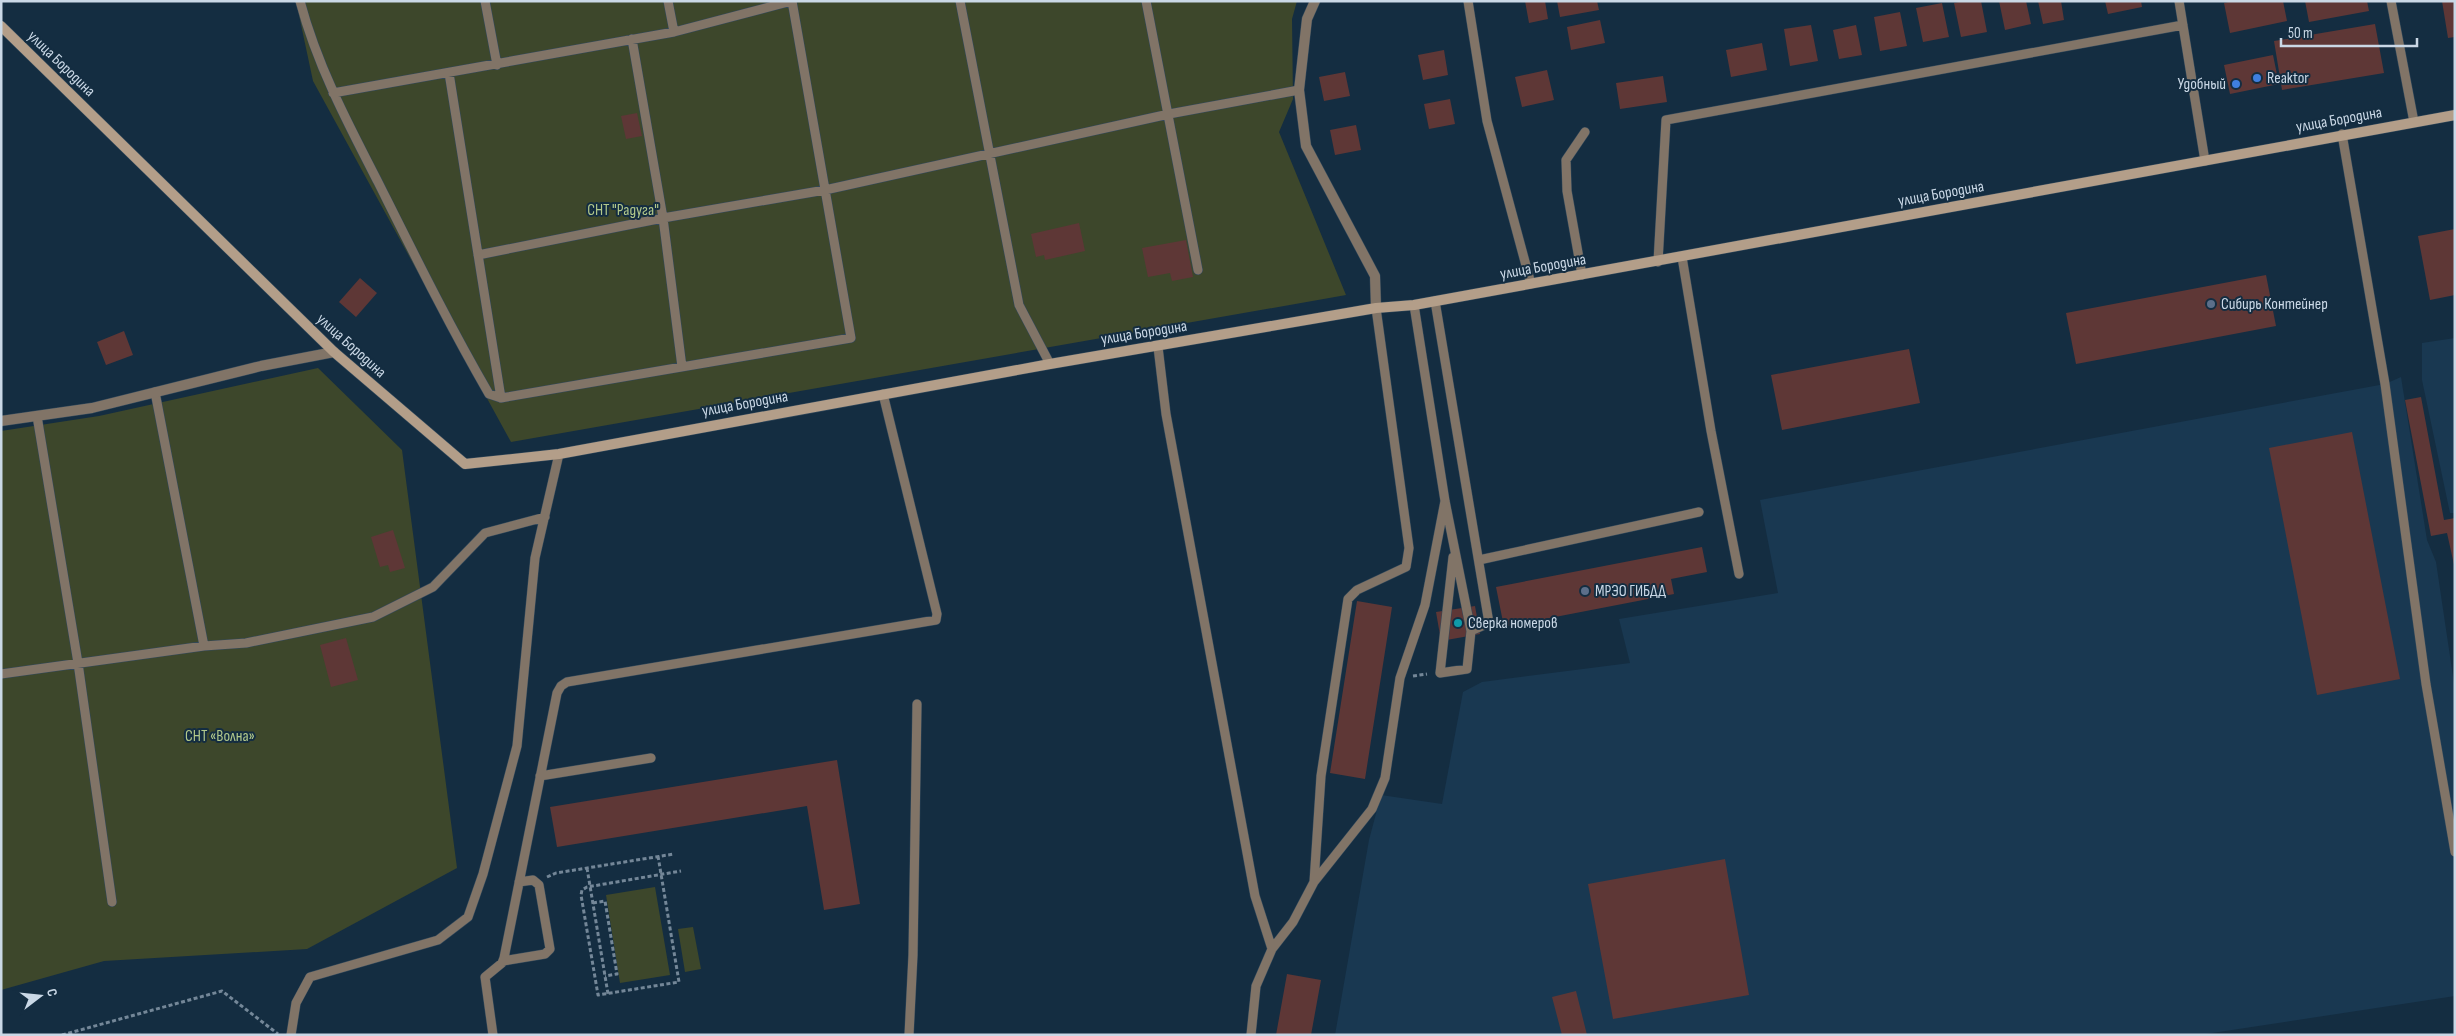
<svg xmlns="http://www.w3.org/2000/svg" width="2456" height="1036" font-family="'Sofia Sans Condensed',sans-serif">
<rect width="100%" height="100%" fill="#142d41"/>
<path fill="#193851" d="M2455,338v175h-5l-28,-133v-37z
M2401,377l26,163 9,22 19,128v306l-256,39h-864l34,-195 12,-45 61,9 21,-112 19,-10 148,-19 -11,-44 159,-26 -18,-93 625,-116z"/>
<path fill="#3d472b" d="M296,1h1001l-5,18 1,80 -14,33 67,163 -835,147 -198,-361z
M318,368l84,82 55,418 -150,81 -203,12 -103,29v-559l98,-15z
M655,887l15,88 -50,8 -14,-88z
M693,927l8,42 -16,3 -7,-43z"/>
<path fill="#5e3736" d="M1525,1h20l3,18 -19,4z
M1557,1h40l2,9 -39,7z
M1964,1h17l6,31 -26,5 -7,-34z
M1999,1h27l5,23 -26,6z
M2038,1h23l3,19 -21,4z
M2105,1h36l1,6 -34,7z
M2233,1h50l4,20 -57,12 -6,-30z
M2305,1h62l2,10 -60,11z
M2442,1h13v36l-7,1z
M1942,3l7,34 -26,5 -7,-34z
M1900,12l7,34 -27,5 -6,-34z
M1600,20l5,23 -34,7 -4,-23z
M2375,24l9,49 -102,17 -8,-49z
M1811,25l7,36 -28,5 -6,-37z
M1856,25l6,30 -23,4 -6,-29z
M1762,43l5,27 -36,7 -5,-27z
M1444,50l4,25 -25,5 -5,-25z
M2273,55l6,29 -49,10 -6,-29z
M1547,70l7,30 -32,7 -7,-30z
M1345,72l5,24 -26,5 -5,-24z
M1663,76l4,26 -47,7 -4,-26z
M1450,99l5,25 -26,5 -5,-25z
M637,113l5,23 -16,3 -5,-23z
M1356,125l5,25 -26,5 -5,-25z
M1079,223l6,28 -40,9 -1,-5 -8,2 -5,-23z
M2455,229v66l-25,5 -12,-64z
M1186,240l7,37 -21,4 -2,-8 -22,4 -6,-29z
M2266,275l10,51 -200,38 -10,-51z
M360,278l17,15 -21,24 -17,-15z
M124,331l9,24 -27,10 -9,-23z
M1909,349l11,54 -138,27 -11,-55z
M2421,397l23,123 11,-2v51l-8,-36 -16,3 -26,-136z
M2352,432l48,247 -83,16 -48,-247z
M393,530l12,38 -15,4 -2,-7 -8,2 -9,-30z
M1702,547l5,25 -36,7 3,15 -170,33 -8,-40z
M1357,601l35,6 -27,172 -35,-6z
M1475,606l5,28 -39,7 -5,-29z
M346,638l12,42 -27,7 -11,-42z
M837,760l23,144 -36,6 -17,-104 -250,41 -7,-40z
M1725,859l24,136 -136,24 -25,-135z
M1287,974l34,6 -10,55h-35z
M1576,991l11,44h-25l-10,-38z"/>
<g fill="none" stroke-linecap="round" stroke-linejoin="round">
<defs>
<path id="lane" d="M300,1c17,64 48,123 78,181 36,72 71,143 111,212l12,4 350,-60 -59,-337
M485,1l12,64
M668,1l6,31
M960,1l59,304 31,59
M1146,1l52,269
M1468,1l19,120 44,163
M2179,1l26,160
M2391,1l23,121
M632,39l31,179 19,149
M449,73l52,325
M333,93l341,-61 118,-31
M2342,134l43,250 41,300 29,168
M478,255l185,-37 162,-28 344,-76 130,-24
M1682,257l29,174 28,143
M1658,262l8,-142 517,-95
M1582,275l-15,-84 -1,-31 19,-28
M1414,305l31,196 26,130 18,-8 -54,-322
M1376,308l33,240 -3,19 -49,23 -9,9 -27,177 -7,106 58,-73 13,-31 15,-100 25,-73 20,-104
M1158,347l8,67 89,482 17,53 -16,37 -5,49
M155,392l49,254
M37,416l41,247 34,239
M1453,557l-13,116 27,-4 4,-38
M1479,560l220,-48
M1,674l203,-28 42,-3 127,-26 60,-30 52,-54 60,-16
M540,776l111,-18
M1272,949l21,-27 21,-40
M503,961l42,-7 5,-5 -11,-64 -6,-5 -14,2
M291,1035l5,-32 14,-26 128,-37 30,-23 15,-43 34,-128 18,-188 24,-104
M493,1035l-8,-58 17,-14 2,-5 53,-265 4,-7 6,-4 369,-62 1,-6 -54,-220
M909,1035l4,-80 4,-251"/>
<path id="street" d="M1315,1l-8,18 -8,71 7,56 69,130 1,32
M1,421l91,-13 169,-42 73,-14"/>
<path id="secondary" d="M1,26l333,326 131,112 94,-10 491,-90 326,-56 38,-3 1041,-190"/>
</defs>
<use href="#lane" stroke="#31485b" stroke-width="10"/>
<use href="#street" stroke="#31485b" stroke-width="11"/>
<use href="#secondary" stroke="#31485b" stroke-width="11"/>
<path stroke="#748798" stroke-width="3" stroke-dasharray="4 2.5" stroke-linecap="butt" d="M1413,676l14,-2
M658,856l21,126 -81,13 -17,-100 1,-5 5,-3 94,-16
M587,868l21,126
M547,877l9,-4 118,-19
M593,903l12,-2 12,73 -12,2
M62,1035l160,-44 56,43"/>
<use href="#lane" stroke="#817467" stroke-width="9"/>
<use href="#street" stroke="#817467" stroke-width="10"/>
<use href="#secondary" stroke="#b39e89" stroke-width="10"/>
</g>
<g fill="#3f7fe0" stroke="#142d41" stroke-width="2">
<circle cx="2257" cy="78" r="5"/>
<circle cx="2236" cy="84" r="5"/>
</g>
<g fill="#5c6f8a" stroke="#142d41" stroke-width="2">
<circle cx="2211" cy="304" r="5"/>
<circle cx="1585" cy="591" r="5"/>
</g>
<circle fill="#0f9aa8" stroke="#142d41" stroke-width="2" cx="1458" cy="623" r="5"/>
<g text-anchor="middle" dominant-baseline="central" stroke-width="4" stroke-linejoin="round" paint-order="stroke">
<g font-size="16" fill="#cad8e6" stroke="#142d41">
<text transform="translate(61 64) rotate(44)">улица Бородина</text>
<text transform="translate(2339 120) rotate(-10)">улица Бородина</text>
<text transform="translate(1941 194) rotate(-10)">улица Бородина</text>
<text transform="translate(1543 267) rotate(-10)">улица Бородина</text>
<text transform="translate(1144 333) rotate(-9)">улица Бородина</text>
<text transform="translate(351 346) rotate(42)">улица Бородина</text>
<text transform="translate(745 404) rotate(-10)">улица Бородина</text>
</g>
<g font-size="16" fill="#cad8e6" stroke="#142d41" text-anchor="start">
<text x="2267" y="78">Reaktor</text>
<text x="2226" y="84" text-anchor="end">Удобный</text>
<text x="2221" y="304">Сибирь Контейнер</text>
<text x="1595" y="591">МРЭО ГИБДД</text>
<text x="1468" y="623">Сверка номеров</text>
</g>
<g font-size="16" fill="#b3c98b" stroke="#142d41">
<text x="623" y="210">СНТ "Радуга"</text>
<text x="220" y="736">СНТ «Волна»</text>
</g>
</g>
<rect width="2456" height="1036" fill="none" stroke="#cad8e6" stroke-width="5"/>
<g transform="translate(40 996) rotate(74)" stroke="#142d41" stroke-width="4" paint-order="stroke">
<path d="M0-4L9 19L0 12L-9 19Z" fill="#cad8e6"/>
<text y="-8" font-size="14" font-weight="bold" text-anchor="middle" fill="#cad8e6">С</text>
</g>
<path d="M2281 38v8h136v-8" fill="none" stroke="#cad8e6" stroke-width="2.5"/>
<text x="2288" y="38" font-size="15" fill="#cad8e6" stroke="#142d41" stroke-width="4" paint-order="stroke">50 m</text>
</svg>
